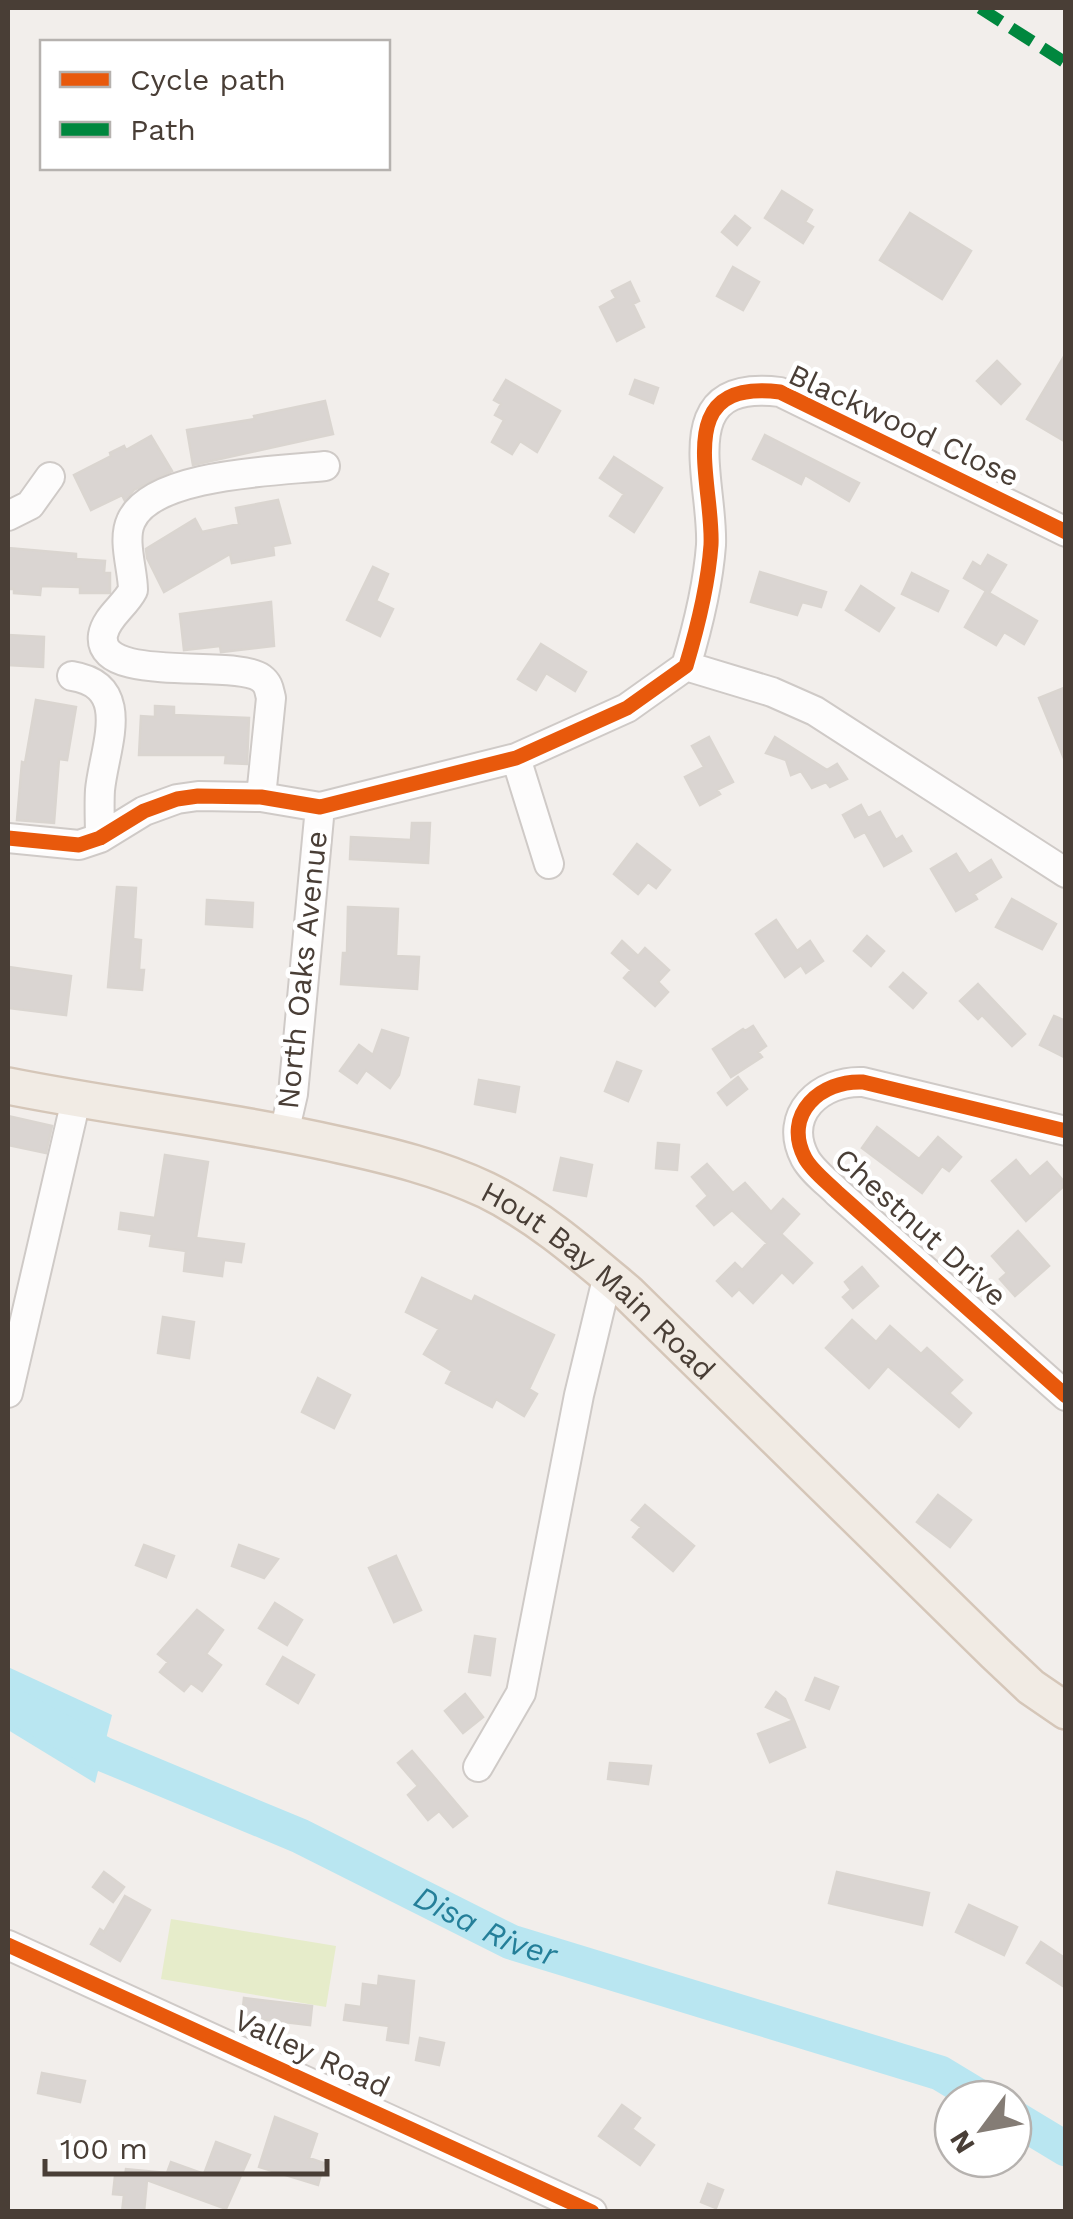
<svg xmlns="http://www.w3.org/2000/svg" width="1073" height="2219" font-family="'Work Sans',sans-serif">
<rect width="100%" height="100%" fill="#f2eeeb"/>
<path fill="#e6ecca" d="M171,1919l165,27 -10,61 -165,-28z"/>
<path fill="#b9e6f1" d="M8,1667l104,48 -17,68 -87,-53z"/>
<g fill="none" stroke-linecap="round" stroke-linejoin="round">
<g stroke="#b9e6f1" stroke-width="35">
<path id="s1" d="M8,1703l95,51 197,82 211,106 429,131 43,26"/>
<path d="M1013,2117l53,32"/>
</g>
</g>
<path fill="#dad5d2" stroke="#dad5d0" stroke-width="2.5" d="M782,191l30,19 -7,12 8,5 -10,16 -38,-25z
M910,213l61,38 -29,48 -62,-39z
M735,216l15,12 -13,17 -15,-13z
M733,267l26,15 -16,28 -26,-14z
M630,282l9,19 -6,3 11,23 -27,14 -17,-34 16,-9 -4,-7z
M1066,353v89l-39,-23z
M997,361l23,23 -19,20 -24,-23z
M506,380l54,31 -23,41 -17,-11 -8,13 -20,-12 12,-22 -9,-5 6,-11 -7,-4z
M635,380l23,8 -5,15 -23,-9z
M325,401l8,33 -140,31 -6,-35 68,-11 -1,-3z
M765,435l94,48 -10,18 -44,-26 -4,9 -48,-25z
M151,436l21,35 -38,19 -9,11 -3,-6 -31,15 -17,-35 37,-19 -1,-3 14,-7 2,4z
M614,457l48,31 -28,44 -24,-16 14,-22 -24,-16z
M278,500l12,43 -17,3 1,9 -42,8 -2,-9 -66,38 -17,-34 -1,-9 49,-30 7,13 37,-8 -3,-16z
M8,548l68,6v5l29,2 -1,12h6v20h-30v-6l-39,-1 -1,9 -26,-2v-4h-6z
M988,555l18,10 -17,28 48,28 -13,23 -20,-12 -8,13 -31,-18 21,-36 -22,-13 9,-16 8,5z
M373,567l15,7 -12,27 17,8 -13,27 -33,-16z
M760,572l66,20 -5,15 -19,-5 -5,13 -46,-13z
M912,573l36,18 -10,20 -36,-17z
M861,586l33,22 -15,23 -33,-21z
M271,602l3,44 -53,6 -1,-6 -36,4 -4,-36z
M8,635l36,2 -1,30 -35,-2z
M541,644l45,28 -11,19 -29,-18 -10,17 -18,-11z
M1066,687v74h-1l-26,-63z
M36,700l40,7 -9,53 -8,-1 -5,64 -37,-3 5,-58 3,1z
M155,706l19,1v8l75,3 -2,46 -22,-1 1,-8h-87l2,-39 14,1z
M709,737l24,45 -16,8 3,4 -20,11 -15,-28 19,-10 -12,-21z
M775,737l52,33 10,-6 10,15 -17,8 -4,-5 -14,6 -11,-17 -10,4 -5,-15 -20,-7z
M861,805l7,13 12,-6 16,28 6,-4 9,15 -27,15 -19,-34 -10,5 -12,-22z
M412,823h18l-2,40 -78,-4 1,-22 60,3z
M637,844l33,26 -14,18 -8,-6 -10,12 -24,-20z
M956,854l13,20 22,-14 10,17 -27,17 3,5 -21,12 -25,-42z
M117,887l19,1 -3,51 8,1 -2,30h5l-2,20 -34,-3z
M1012,899l44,25 -14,25 -46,-22z
M207,900l46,3 -1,24 -46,-3z
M348,907l50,2 -2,47 23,1 -2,32 -76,-5 2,-31h4z
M776,920l21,31 13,-10 13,20 -17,12 -5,-8 -16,12 -29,-43z
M867,936l17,15 -13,15 -17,-15z
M622,941l16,15 7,-8 24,22 -11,12 10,10 -13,14 -31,-28 7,-8 -19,-17z
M9,967l62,9 -5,39 -58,-7z
M903,973l23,20 -13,15 -23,-21z
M978,984l47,50 -13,12 -30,-31 -4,4 -18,-18z
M1054,1016l12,5v37l-26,-13z
M753,1026l13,20 -8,6 4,5 -31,20 -18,-28 30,-20 2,2z
M382,1030l26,8 -9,37 -9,13 -24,-18 -9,13 -17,-12 19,-26 14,10z
M617,1062l24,9 -13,30 -23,-10z
M738,1077l9,12 -20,16 -9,-12z
M479,1080l40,7 -4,25 -40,-8z
M8,1116l44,10 -6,27 -38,-8z
M877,1127l42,32 19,-22 23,20 -12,14 -7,-5 -20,27 -60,-45z
M658,1143l21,2 -2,25 -21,-2z
M165,1155l43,7 -12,76 48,6 -3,18 -17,-2 -2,16 -38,-5 2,-20 -36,-5 2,-12 -33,-5 2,-16 34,5z
M561,1158l31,7 -6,31 -32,-6z
M1016,1160l14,17 17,-15 19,22 -40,37 -34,-40z
M707,1164l26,29 12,-10 26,29 12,-13 16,15 -18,20 31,29 -19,20 -11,-11 -29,31 -14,-14 -7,7 -15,-15 18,-18 7,7 25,-27 -35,-33 -18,15 -17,-19 11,-10 -16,-19z
M1018,1231l31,35 -34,30 -15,-17 7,-6 -15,-17z
M862,1267l16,19 -25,22 -10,-11 8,-7 -6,-8z
M422,1278l50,24 3,-6 79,39 -25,54 8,5 -13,22 -28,-17 -4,8 -46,-24 6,-12 -28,-17 15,-25 -33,-17z
M163,1317l31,5 -5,36 -31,-5z
M852,1320l24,22 14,-16 31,28 6,-6 35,32 -13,13 22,20 -12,14 -71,-61 -19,22 -43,-40z
M318,1378l32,17 -16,33 -32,-16z
M938,1495l33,25 -21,27 -33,-25z
M645,1505l49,41 -21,25 -40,-34 8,-10 -9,-7z
M144,1545l30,11 -8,21 -30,-12z
M239,1545l39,14 -14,19 -32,-12z
M396,1556l25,54 -27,12 -25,-54z
M275,1603l27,17 -15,25 -28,-17z
M197,1610l26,20 -17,24 15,11 -19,26 -11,-8 -7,8 -24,-19 8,-10 -10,-8z
M475,1636l20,3 -5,36 -21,-3z
M283,1657l31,18 -16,28 -31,-19z
M815,1678l23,9 -9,22 -23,-9z
M776,1692l9,7 9,21 -28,-13z
M465,1694l18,23 -20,16 -18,-22z
M794,1720l11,27 -35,15 -12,-28z
M412,1751l55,65 -14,11 -14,-16 -11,9 -20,-25 10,-9 -20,-23z
M610,1763l41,3 -3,18 -40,-5z
M104,1872l20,15 -11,15 -20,-15z
M837,1872l92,21 -7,32 -93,-22z
M125,1896l25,14 -30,51 -29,-17 9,-15 4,3z
M969,1905l48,22 -13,28 -48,-23z
M1041,1942l25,17v29l-39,-25z
M379,1976l35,5 -6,62 -21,-3 2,-14 -45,-6 2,-15 15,2 2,-23 15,2z
M244,1998l68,8 -2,19 -68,-8z
M420,2038l24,5 -5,22 -23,-5z
M42,2073l43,8 -5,21 -42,-9z
M622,2105l18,13 -8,11 22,16 -14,20 -41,-29z
M275,2117l42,17 -8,24 15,5 -6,22 -59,-18z
M216,2142l34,13 -24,54 -79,-29 -3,32h-22l2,-17 -11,-1 2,-18h10l1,-7 41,4 4,-11 33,12z
M708,2184l15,6 -7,18 -15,-6z"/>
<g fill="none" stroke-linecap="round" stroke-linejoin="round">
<defs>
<path id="minor" d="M8,516l22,-11 20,-28
M686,666l86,26 43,19 251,162
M72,676c62,10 32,72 28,114 -1,16 0,32 0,48
M516,758l33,106
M261,797l10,-99c-2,-8 -2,-14 -10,-20 -27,-20 -165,7 -158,-43 3,-18 22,-29 30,-45 0,-20 -11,-50 -2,-69 21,-48 148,-50 194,-55
M8,838l71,7 21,-7 44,-27 33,-12 21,-3 63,1 59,10 196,-49 111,-50 59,-42c12,-40 22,-80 25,-121 3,-63 -42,-167 69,-153l286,140
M1066,1131l-203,-49c-42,-2 -81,32 -58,76 7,13 22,24 32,34l229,204
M284,1133l9,-39 27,-287
M8,1393l68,-293
M478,1767l43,-74 58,-298 29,-120
M8,1945l584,267"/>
<g id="major">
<path id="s2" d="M8,1086c110,22 222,34 332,59 50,11 99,23 146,45 53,26 97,65 142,103l367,360 36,34 35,24"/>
</g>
</defs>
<use href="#minor" stroke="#cfcac7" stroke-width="32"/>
<use href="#major" stroke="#d5c6b8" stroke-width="40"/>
<use href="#minor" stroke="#fdfcfc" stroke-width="28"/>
<use href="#major" stroke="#f1ebe4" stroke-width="35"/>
<path stroke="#00873e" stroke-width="12" stroke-dasharray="25 12" stroke-linecap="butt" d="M980,8l86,55"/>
<defs>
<path id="cycleway" d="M8,838l71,7 21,-7 44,-27 33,-12 21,-3 63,1 59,10 196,-49 111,-50 59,-42c12,-40 22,-80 25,-121 3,-63 -42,-167 69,-153l286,140
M1066,1131l-203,-49c-42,-2 -81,32 -58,76 7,13 22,24 32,34l229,204
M8,1945l584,267"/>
</defs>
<use href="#cycleway" stroke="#fff" stroke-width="21"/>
<use href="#cycleway" stroke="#e8590c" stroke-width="15"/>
</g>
<g text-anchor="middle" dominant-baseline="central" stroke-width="9" stroke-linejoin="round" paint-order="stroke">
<g font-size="30" fill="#493e36" stroke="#fff">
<text transform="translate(904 425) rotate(25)">Blackwood Close</text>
<text transform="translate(302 970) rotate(-84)">North Oaks Avenue</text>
<text transform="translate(921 1227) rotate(42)">Chestnut Drive</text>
<text stroke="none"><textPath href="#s2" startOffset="635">Hout Bay Main Road</textPath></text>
<text transform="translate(312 2053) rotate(25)">Valley Road</text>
</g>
<g font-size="32" font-style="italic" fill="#247f99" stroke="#fff">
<text stroke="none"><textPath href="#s1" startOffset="528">Disa River</textPath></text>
</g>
</g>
<rect width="1073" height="2219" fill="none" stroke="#493e36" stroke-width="20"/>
<rect x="40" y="40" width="350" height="130" fill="#ffffff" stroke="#b6b2af" stroke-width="2.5"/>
<rect x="60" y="72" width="50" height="15" fill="#e8590c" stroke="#b6b2af" stroke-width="2.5"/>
<text x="130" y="90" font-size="30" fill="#493e36">Cycle path</text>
<rect x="60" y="122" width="50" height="15" fill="#00873e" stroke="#b6b2af" stroke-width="2.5"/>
<text x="130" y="140" font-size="30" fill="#493e36">Path</text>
<g transform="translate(983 2129) rotate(238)"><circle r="48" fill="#ffffff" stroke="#b6b2af" stroke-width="2.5"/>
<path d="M0-8L18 38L0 25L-18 38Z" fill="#847c75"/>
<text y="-15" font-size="28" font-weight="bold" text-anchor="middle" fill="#493e36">N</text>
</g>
<path d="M45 2159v15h282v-15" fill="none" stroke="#493e36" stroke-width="5"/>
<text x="60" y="2159" font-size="30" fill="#493e36" stroke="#ffffff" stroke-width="8" paint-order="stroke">100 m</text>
</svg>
